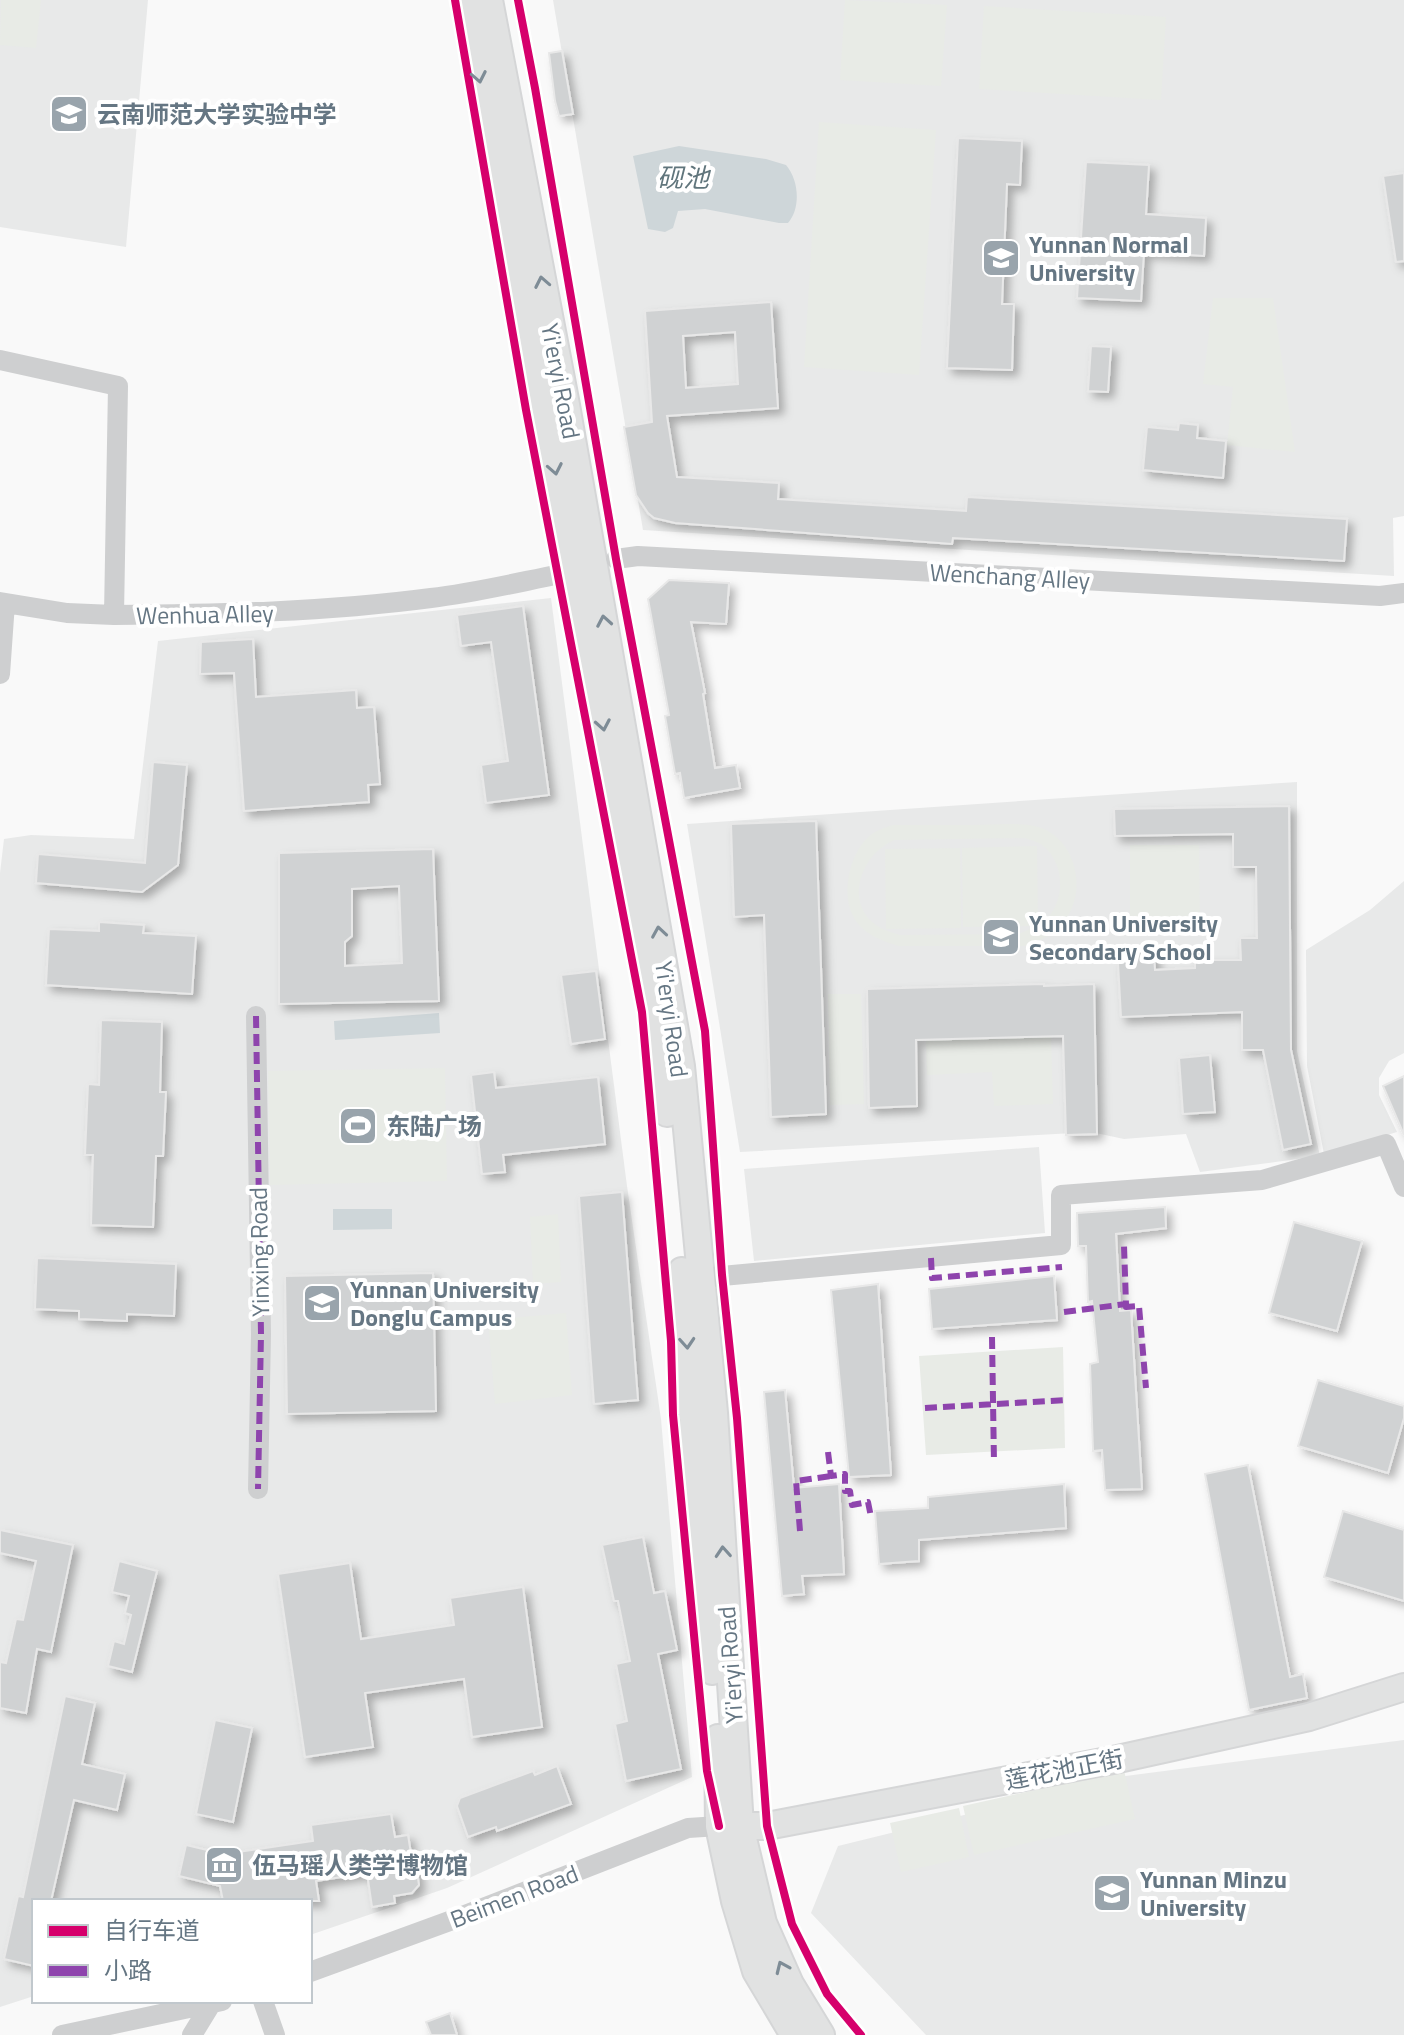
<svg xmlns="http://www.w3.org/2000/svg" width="1404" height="2035" font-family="'Titillium Web','Noto Sans SC',sans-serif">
<defs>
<filter id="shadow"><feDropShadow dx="5.5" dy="5.5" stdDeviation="4" flood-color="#0004"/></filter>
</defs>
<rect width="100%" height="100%" fill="#f9f9f9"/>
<path fill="#e8e9e9" d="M0,0h148l-22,247 -126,-20z
M553,0h851v516l-11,2 1,58 -751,-46z
M551,598l76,588 34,233 31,358 -245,111 -137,47v-34h-276v95l-34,11v-1134l4,-34 27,-4 103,4 24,-198z
M1297,782v269l23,105 -120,16 -14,-38 -62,5 -33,-7 -351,20 -53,-328z
M1404,881v172l-15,8 -10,17v17l18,37 -73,22 -17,-88 -1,-116 64,-40z
M1039,1147l6,86 -291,28 -10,-92z
M1404,1740v295h-478l-115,-122 27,-67 280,-69z"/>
<path fill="#e8ebe6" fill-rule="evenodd" d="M1,0h40l-5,48 -36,-3z
M845,0l102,5 -6,81 -101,-6z
M984,6l182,11 -5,83 -182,-11z
M819,122l117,8 -17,245 -115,-8z
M1213,298h60l22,154 -68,-7 6,-58 -30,-3z
M893,825c26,0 53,0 80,0 18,0 38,-2 56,0 36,4 53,42 46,73 -6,27 -26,41 -51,48h-125c-17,-5 -37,-12 -46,-30 -13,-24 -2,-70 22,-84 5,-3 12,-5 18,-7zM1025,838c5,2 14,4 18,8 25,19 22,65 -5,79l-1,-79 -75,2 1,79 73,-1 -17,8 -119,1c-10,-3 -20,-6 -28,-13 -28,-26 -7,-71 23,-82z
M1130,845h69l1,89h-70z
M960,848l1,80 -75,1 -1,-80z
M861,994l3,110 -34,1 -2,-111z
M1051,1036l2,68 -59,2 -2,-34 -65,3 -1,-35z
M445,1068l2,113 -177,4 -2,-114z
M558,1214l3,68 -28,2 -3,-67z
M566,1313l6,82 -77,9 -7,-84z
M1063,1347l2,101 -139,7 -7,-99z
M1124,1770l11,49 -161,36 -11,-49z
M959,1808l10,49 -68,15 -11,-49z"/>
<path fill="#ced6d9" d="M679,146l87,13 20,6c13,15 15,43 2,58h-9l-74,-14 -27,2 -5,17 -8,4 -17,-3 -15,-73z
M439,1013l1,20 -105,7 -1,-19z
M333,1209h59v20l-59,1z"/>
<path fill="#d0d2d3" stroke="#e8e8e8" stroke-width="2" fill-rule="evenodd" filter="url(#shadow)" d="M562,51l11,63 -14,2 -4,-15 -6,-48z
M958,138l64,3 -2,44 -13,-1 -5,120h12l-2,66 -65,-2z
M1086,162l63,3 -3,49 60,4 -2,38 -60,-4 -3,49 -64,-3z
M1404,173v88l-8,1 -13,-86z
M771,302l7,106 -111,8 10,61 102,6 -1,16 188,12 1,-14 380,22 -3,42 -391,-23 -1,6 -277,-21 -21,-5 -6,-5 -12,-18 -12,-68 28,-5 -7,-111zM735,332l3,52 -52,4 -3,-52z
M1091,346l20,1 -3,45 -20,-1z
M1179,423l19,2 -1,13 29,3 -3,37 -80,-8 4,-43 31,3z
M669,580l60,3 -3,41 -35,-2 14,71 -2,1 12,74 21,-3 4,23 -56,10 -4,-25 -5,1 -10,-58 4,-1 -21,-116z
M523,606l26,189 -63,8 -5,-38 27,-4 -17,-119 -30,4 -4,-31z
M253,639l3,58 100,-7 1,18 17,-1 6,77 -12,1 1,17 -125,9 -10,-138 -34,1 1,-32z
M153,762l34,3 -9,100 -36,27 -106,-9 2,-29 107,9z
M1289,806l2,244 20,94 -28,6 -20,-100h-21v-38l-121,5 -3,-54 9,-13 15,-2 12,7 1,15 40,-2v-8h46l-1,-22h17l-1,-71h-23v-33l-118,2 -1,-27z
M816,821l10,293 -55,3 -7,-202 -30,2 -3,-93z
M433,849l6,152 -160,3v-151zM399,886l3,77 -57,3v-24l7,-6v-47z
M99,922l45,3 -1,8 53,3 -4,58 -146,-9 3,-56 50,2z
M596,971l9,68 -34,5 -10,-69z
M1044,984v2l50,-2 3,150 -31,1 -3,-99 -147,4 1,66 -48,2 -2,-119z
M101,1020l61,2 -2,70h6l-3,64h-7l-3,71 -62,-2 2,-70h-8l3,-71 11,1z
M1210,1055l5,57 -32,2 -4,-56z
M494,1072l2,16 102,-11 7,67 -102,11 2,17 -23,2 -11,-99z
M1404,1076v59l-21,-49z
M622,1192l16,208 -44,4 -15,-208z
M1165,1207l1,21 -50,6 4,77 11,-1 11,179 -37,1 -3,-40 -9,1 -3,-87 8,-2 -6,-61 -4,1 -2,-56h-8l-1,-33z
M1294,1222l68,19 -25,90 -68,-18z
M37,1258l139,6 -2,52 -47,-2v7l-48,-2v-8l-44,-2z
M433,1273l3,138 -149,3 -2,-138z
M1054,1276l3,44 -125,9 -3,-40z
M878,1284l13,191 -42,2 -18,-187z
M1318,1380l86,26v12l-16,55 -90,-27z
M785,1390l9,98 45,-4 5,90 -42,2 2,18 -22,2 -18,-204z
M1248,1465l42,212 13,-3 4,24 -58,12 -44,-236z
M1064,1484l2,44 -147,12v21l-40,3 -4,-53 53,-3v-11z
M1343,1511l61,19v71l-80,-24z
M0,1530l73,15 -22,107 -14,-3 -11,64 -26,-5v-46l6,1 10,-44 7,1 13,-59 -36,-8z
M643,1537l11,56 11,-2 12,59 -19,4 23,115 -55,12 -11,-57 12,-3 -11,-57 14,-3 -12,-60h-4l-12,-56z
M119,1561l38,10 -25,101 -24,-6 6,-25 10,3 7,-29 -6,-2 4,-17 -17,-4z
M350,1563l11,76 93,-14 -4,-27 73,-11 19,140 -70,10 -8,-58 -99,14 8,54 -68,10 -27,-183z
M65,1696l30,7 -13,61 43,10 -8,36 -43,-10 -23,101h-17v65l-30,-7 14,-63 5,1z
M215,1720l37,8 -19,94 -37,-8z
M557,1766l14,38 -74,27 -1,-4 -28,10 -11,-31 3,-8 73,-27 2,4z
M391,1814l4,23 13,-2 5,31 3,-1 3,20 -7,8 -18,3 1,7 -23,4 -5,-34 -51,8 3,20h-96l-3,-15 -41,-10 7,-31 38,9 89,-13 -2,-16z
M450,2013l7,22h-26l-5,-13z"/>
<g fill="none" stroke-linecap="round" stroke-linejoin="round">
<defs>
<path id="major" d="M465,0l110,571 64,355 28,187
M489,0l77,405 115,661 33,347 26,413 23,97 27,61 31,51
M682,1271l30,400
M718,1738l1,88 16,75 21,70 38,64
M723,1826h44l351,-67 191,-42 95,-30"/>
</defs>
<use href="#major" stroke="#d5d6d7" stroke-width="30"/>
<path stroke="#cecfd0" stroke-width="20" d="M0,360l118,26 -4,229c106,-1 211,-3 317,-17 52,-6 104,-20 156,-29
M616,559l22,-3 742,40 24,-3
M0,602l67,11 47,2
M0,674l5,-71
M256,1016l5,318 -3,155
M700,1278l361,-33v-50l201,-15 124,-36 18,43
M310,1972l145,-53 233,-91 31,-2
M263,2001l12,34
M62,2035l160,-34
M192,2035l19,-31"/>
<use href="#major" stroke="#e1e2e2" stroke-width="26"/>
<path stroke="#8e44ad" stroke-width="6" stroke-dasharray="12 6" stroke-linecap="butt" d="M256,1016l5,318 -3,155
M931,1258l1,20 130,-11
M1126,1304v3l13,-1 7,82
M1064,1312l62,-8 -2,-58
M992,1337l2,126
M925,1408l142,-8
M828,1452l3,24 14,-2v17h5l2,14 16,-3 3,15
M800,1531l-4,-50 35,-5"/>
<defs>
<path id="cycleway" d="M455,0l71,410 116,602 29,329 2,74 34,356 12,55
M518,0l17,88 81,471 89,472 17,244 15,143 30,408 25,98 35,70 34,41"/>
</defs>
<use href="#cycleway" stroke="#fff" stroke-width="13"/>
<use href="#cycleway" stroke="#d6006c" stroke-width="8"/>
</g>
<defs><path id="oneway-chevron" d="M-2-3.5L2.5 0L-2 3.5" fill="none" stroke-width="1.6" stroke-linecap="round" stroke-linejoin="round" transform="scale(2)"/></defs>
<g stroke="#7e8c96">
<use href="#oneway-chevron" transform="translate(479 77) rotate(79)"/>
<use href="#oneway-chevron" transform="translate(542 282) rotate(-101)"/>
<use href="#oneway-chevron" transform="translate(555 469) rotate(79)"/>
<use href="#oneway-chevron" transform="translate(604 621) rotate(-100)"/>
<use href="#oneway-chevron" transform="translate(603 725) rotate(80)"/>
<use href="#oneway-chevron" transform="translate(659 932) rotate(-99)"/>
<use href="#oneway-chevron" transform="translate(687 1343) rotate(86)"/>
<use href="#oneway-chevron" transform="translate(723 1552) rotate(-94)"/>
<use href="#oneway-chevron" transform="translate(782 1967) rotate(-114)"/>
</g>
<defs>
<symbol id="school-square" viewBox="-11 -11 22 22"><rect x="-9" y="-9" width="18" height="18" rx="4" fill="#99a4ac" stroke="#fff"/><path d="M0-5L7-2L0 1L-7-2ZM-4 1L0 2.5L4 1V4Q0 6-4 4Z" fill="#fff"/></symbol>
<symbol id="university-square" viewBox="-11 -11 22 22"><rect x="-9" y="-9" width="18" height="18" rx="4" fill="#99a4ac" stroke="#fff"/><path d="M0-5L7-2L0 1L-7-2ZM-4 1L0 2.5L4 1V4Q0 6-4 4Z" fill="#fff"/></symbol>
<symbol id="stadium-square" viewBox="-11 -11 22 22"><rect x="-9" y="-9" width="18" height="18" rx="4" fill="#99a4ac" stroke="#fff"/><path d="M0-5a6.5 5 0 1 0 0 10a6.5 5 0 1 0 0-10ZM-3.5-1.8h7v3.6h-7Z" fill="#fff"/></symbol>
<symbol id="museum-square" viewBox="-11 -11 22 22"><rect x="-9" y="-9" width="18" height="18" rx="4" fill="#99a4ac" stroke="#fff"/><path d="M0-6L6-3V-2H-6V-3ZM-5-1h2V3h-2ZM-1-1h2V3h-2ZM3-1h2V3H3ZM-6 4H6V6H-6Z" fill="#fff"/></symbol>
</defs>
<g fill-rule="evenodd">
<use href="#school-square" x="47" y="92" width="44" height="44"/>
<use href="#university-square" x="979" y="236" width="44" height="44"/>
<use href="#school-square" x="979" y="915" width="44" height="44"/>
<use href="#stadium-square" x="336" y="1104" width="44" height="44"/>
<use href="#university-square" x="300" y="1281" width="44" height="44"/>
<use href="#museum-square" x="202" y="1843" width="44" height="44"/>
<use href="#university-square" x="1090" y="1871" width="44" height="44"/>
</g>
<g text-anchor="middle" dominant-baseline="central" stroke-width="8" stroke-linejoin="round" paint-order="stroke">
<g font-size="24" font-weight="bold" fill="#657683" stroke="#fff" text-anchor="start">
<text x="97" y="114">云南师范大学实验中学</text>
<text x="1029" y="244">Yunnan Normal<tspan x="1029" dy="28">University</tspan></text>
<text x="1029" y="923">Yunnan University<tspan x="1029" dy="28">Secondary School</tspan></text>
<text x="386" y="1126">东陆广场</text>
<text x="350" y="1289">Yunnan University<tspan x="350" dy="28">Donglu Campus</tspan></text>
<text x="252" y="1865">伍马瑶人类学博物馆</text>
<text x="1140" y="1879">Yunnan Minzu<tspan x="1140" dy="28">University</tspan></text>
</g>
<g font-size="24" fill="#657683" stroke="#fff">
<text transform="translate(561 381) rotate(79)">Yi'eryi Road</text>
<text transform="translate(1010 576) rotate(3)">Wenchang Alley</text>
<text transform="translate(205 614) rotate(-1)">Wenhua Alley</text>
<text transform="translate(672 1019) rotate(82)">Yi'eryi Road</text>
<text transform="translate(259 1252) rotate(-91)">Yinxing Road</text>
<text transform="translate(730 1665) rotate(-94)">Yi'eryi Road</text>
<text transform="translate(1064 1769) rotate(-11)">莲花池正街</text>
<text transform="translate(514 1896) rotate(-21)">Beimen Road</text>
</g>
<g font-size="26" font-style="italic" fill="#60757c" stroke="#fff">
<text x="683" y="177">砚池</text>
</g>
</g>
<rect x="32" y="1899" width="280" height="104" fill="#ffffff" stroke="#c1c8cd" stroke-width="2"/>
<rect x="48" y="1925" width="40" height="12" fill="#d6006c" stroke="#c1c8cd" stroke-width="2"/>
<text x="104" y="1939" font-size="24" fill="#657683">自行车道</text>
<rect x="48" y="1965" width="40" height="12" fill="#8e44ad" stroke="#c1c8cd" stroke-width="2"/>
<text x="104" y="1979" font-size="24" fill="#657683">小路</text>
</svg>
